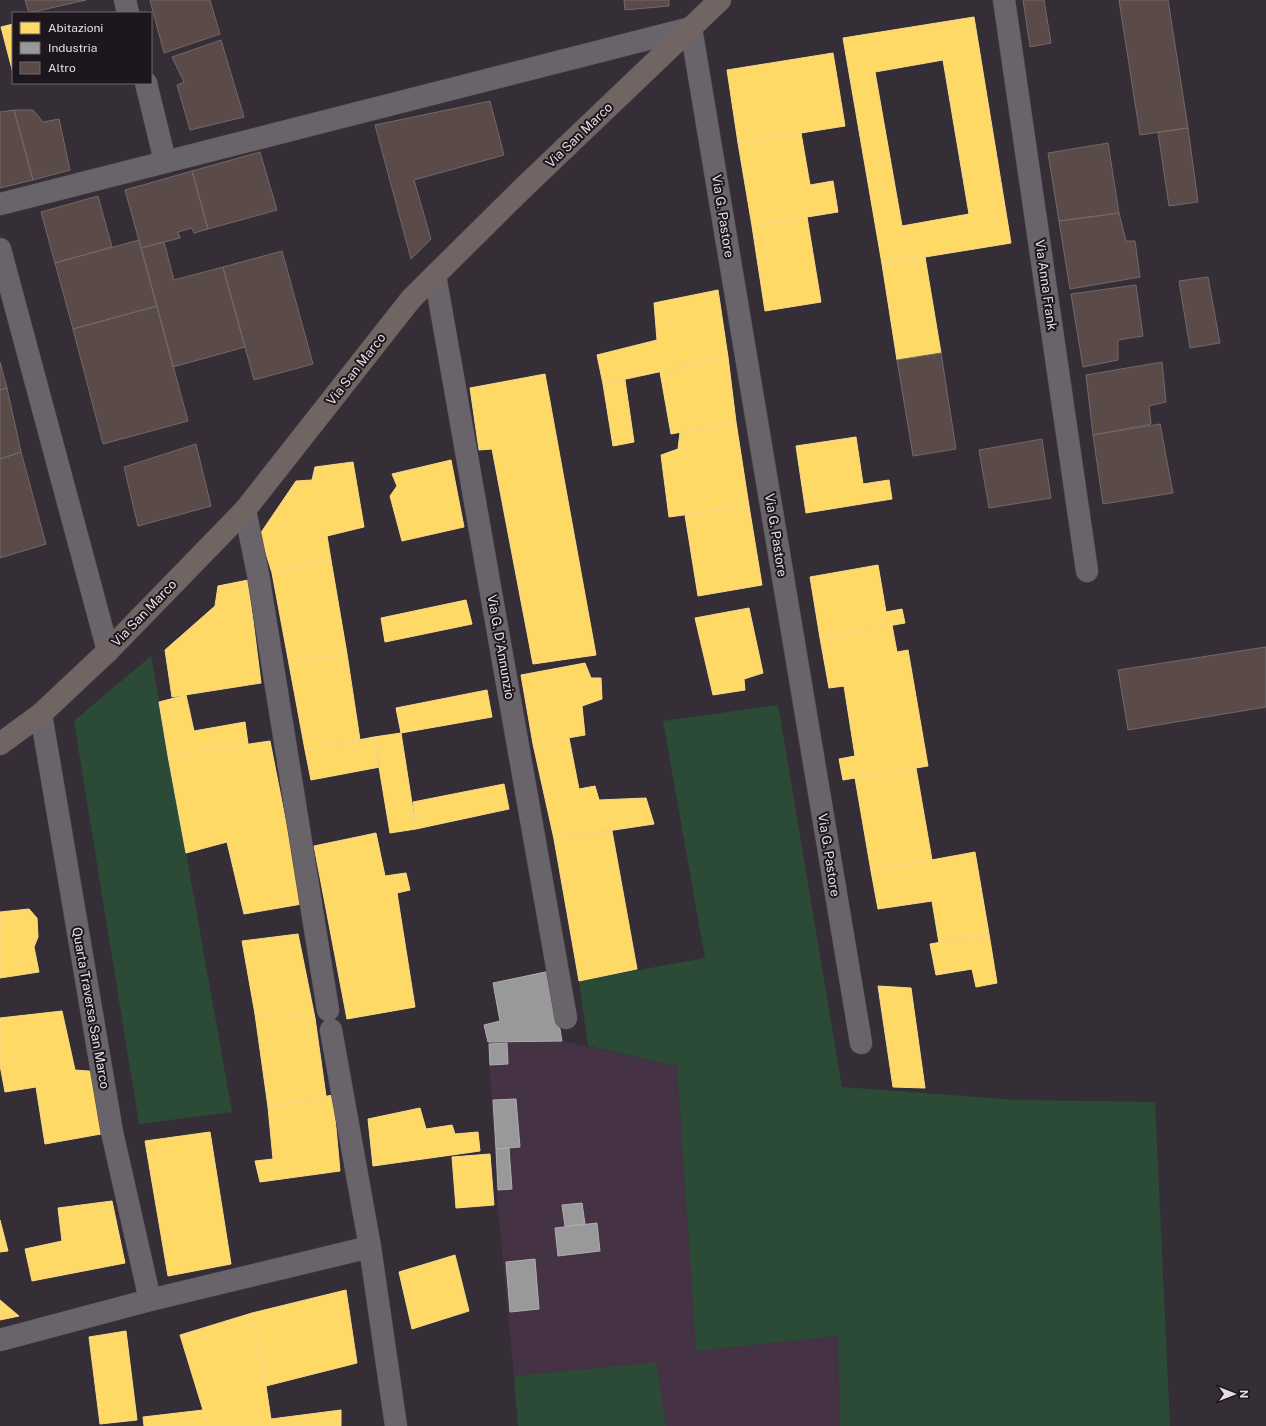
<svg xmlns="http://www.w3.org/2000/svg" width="1266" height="1426" font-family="'Public Sans',sans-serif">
<rect width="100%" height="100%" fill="#362e36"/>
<path fill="#453244" d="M562,1041l115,25 19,285 142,-15 2,90h-174l-10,-64 -142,14 -16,-167 -10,-167z"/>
<path fill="#2c4b37" d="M151,656l81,456 -93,12 -65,-403z
M778,705l64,382 175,13 138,2 15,324h-330l-2,-90 -142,15 -19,-285 -89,-20 -9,-65 126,-23 -42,-237z
M656,1362l10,64h-148l-4,-50z"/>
<path fill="#ffd966" stroke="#f8da8c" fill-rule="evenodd" d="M974,17l37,226 -129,21 -39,-226zM943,60l26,154 -67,12 -27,-154z
M13,24v49l-12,-46z
M833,53l12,73 -107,17 -11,-73z
M801,133l9,52 23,-4 5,31 -86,14 -14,-83z
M807,217l14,85 -56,9 -13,-85z
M925,257l16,96 -44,7 -15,-96z
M718,290l10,67 -125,27 -6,-29 60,-15 -3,-37z
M728,357l8,65 -65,12 -11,-62z
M545,374l51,281 -63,9 -41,-215 -13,1 -9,-62z
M625,380l9,62 -21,4 -10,-62z
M736,422l13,84 -80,11 -8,-62 17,-6 2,-17z
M856,437l7,47 26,-4 3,19 -86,14 -10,-67z
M451,460l13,67 -62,14 -12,-45 7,-10 -5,-12z
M353,462l11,65 -37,9 4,24 -59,13 -12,-39 36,-53 16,-1 3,-13z
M749,506l13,79 -64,11 -13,-81z
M331,560l16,94 -58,10 -17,-91z
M878,565l8,47 16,-3 3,14 -85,15 -10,-61z
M248,580l13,103 -89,14 -7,-47 50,-44 3,-20z
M466,600l6,24 -87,18 -4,-24z
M749,608l14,65 -19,6 1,11 -32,5 -18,-77z
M892,625l5,27 11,-2 20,116 -85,14 -4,-21 16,-3 -11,-70 -15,2 -9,-50z
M347,654l13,86 -55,10 -16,-86z
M585,663l6,15h10l1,21 -20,7 3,29 -52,9 -12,-69z
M487,690l5,27 -91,16 -5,-25z
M186,695l8,36 51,-9 3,22 -80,12 -9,-54z
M401,733l15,96 -26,4 -16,-96z
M374,737l6,30 -69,13 -6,-30z
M569,738l10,51 16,-3 4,14 47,-2 8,26 -100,15 -21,-95z
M270,741l32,163 -58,10 -17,-72 -41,11 -18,-97z
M916,768l16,92 -61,11 -16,-93z
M504,784l5,25 -93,20 -3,-27z
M612,831l25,138 -58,12 -25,-142z
M376,833l9,43 21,-3 4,17 -13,3 18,114 -68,12 -33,-173z
M975,852l14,82 -50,9 -7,-42 -54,8 -7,-38z
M29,909l8,9 1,19 -4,10 5,25 -39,6v-66z
M298,934l17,84 -60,-4 -13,-73z
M989,934l8,49 -21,4 -4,-18 -36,6 -6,-31z
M878,986l33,2 14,100 -32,-1z
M62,1011l13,59 27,2 10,60 -67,12 -9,-57 -31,5 -5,-27v-47z
M255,1014l60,4 11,78 -58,11z
M333,1095l7,76 -80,11 -5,-21 18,-2 -5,-52z
M420,1108l6,21 26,-4 3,9 23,-2 2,19 -107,15 -5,-47z
M210,1132l21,132 -63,12 -23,-135z
M490,1154l4,51 -38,3 -4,-51z
M112,1201l13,62 -93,18 -7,-32 37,-8 -4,-33z
M0,1220l8,31 -8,1z
M455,1255l14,56 -57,18 -13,-57z
M346,1290l11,73 -91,23 -14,-73z
M0,1300l19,16 -19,4z
M252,1313l14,73 6,40h-128l-1,-9 60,-7 -23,-75z
M126,1331l11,89 -37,4 -11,-87z
M341,1410v16h-69l-1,-7z"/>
<path fill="#999" stroke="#b0adb0" d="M550,971l12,70 -74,1 -4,-17 16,-4 -7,-38z
M507,1043l1,21 -18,1 -1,-21z
M516,1099l4,48 -24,2 -3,-49z
M509,1148l3,41 -14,1 -2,-41z
M582,1203l3,21 -20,2 -3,-21z
M597,1223l3,28 -42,5 -3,-28z
M535,1259l4,50 -29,3 -4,-50z"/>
<path fill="#5a4a48" stroke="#71696b" d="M25,0h61l-57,13z
M150,0h60l10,34 -56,19z
M624,0h45v6l-44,4z
M1023,0h21l7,43 -21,4z
M1119,0h49l20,128 -48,7z
M221,40l23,77 -54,13 -13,-45 7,-3 -12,-25z
M490,101l14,54 -90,25 17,59 -20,20 -36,-134z
M14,110l19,70 -33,8v-76z
M14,110h19l10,12 16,-3 11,51 -37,10z
M1188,128l10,74 -29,4 -11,-74z
M1108,143l11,70 -60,8 -11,-68z
M260,152l17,58 -69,19 -16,-58z
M192,171l16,58 -14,4 -2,-5 -14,4 2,6 -39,10 -16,-58z
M98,196l14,51 -57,16 -14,-51z
M1119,213l7,28h9l5,36 -70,12 -11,-68z
M139,240l18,66 -84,23 -18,-66z
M164,242l10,38 49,-13 22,80 -72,20 -32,-119z
M282,251l31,113 -59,16 -31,-113z
M1208,277l12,66 -30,5 -11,-67z
M1136,285l7,51 -25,4v20l-35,7 -12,-73z
M157,306l31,115 -85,23 -30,-115z
M941,353l15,96 -43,7 -16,-96z
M0,362l7,26 -7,2z
M1162,362l4,40 -17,4 2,18 -58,11 -7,-60z
M7,388l14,64 -21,7v-69z
M1160,424l13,69 -70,11 -10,-69z
M1042,439l9,59 -62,10 -10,-58z
M196,444l15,62 -73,20 -14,-59z
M21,452l25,92 -46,14v-99z
M1266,647v60l-138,23 -10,-60z"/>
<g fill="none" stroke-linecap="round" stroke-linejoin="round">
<defs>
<path id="minor" d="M125,0l3,13
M1004,0l83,571
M146,83l19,78
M0,204l691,-176 170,1015
M0,249l108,402
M435,275l131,743
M245,510l13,64 70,436
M41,714l71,418 38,168
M331,1030l39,217 26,179
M0,1340l150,-40 220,-53"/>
<path id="major" d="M0,744l41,-30 67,-63 137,-141 166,-211 110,-109 199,-190"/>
</defs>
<use href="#minor" stroke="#524b52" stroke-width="23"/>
<use href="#major" stroke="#524b52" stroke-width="23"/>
<use href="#minor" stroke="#696469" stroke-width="22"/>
<use href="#major" stroke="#716564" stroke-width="22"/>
</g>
<g text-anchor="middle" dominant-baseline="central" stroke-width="4" stroke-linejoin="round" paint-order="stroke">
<g font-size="13" fill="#e7dde6" stroke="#1d161d">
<text transform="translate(579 135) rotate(-44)">Via San Marco</text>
<text transform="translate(723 216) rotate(81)">Via G. Pastore</text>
<text transform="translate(1046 285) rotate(82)">Via Anna Frank</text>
<text transform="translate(356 369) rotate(-52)">Via San Marco</text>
<text transform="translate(776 535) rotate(81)">Via G. Pastore</text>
<text transform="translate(144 613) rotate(-46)">Via San Marco</text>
<text transform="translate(501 647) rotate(80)">Via G. D'Annunzio</text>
<text transform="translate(829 855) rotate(81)">Via G. Pastore</text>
<text transform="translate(91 1008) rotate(80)">Quarta Traversa San Marco</text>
</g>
</g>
<rect x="12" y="12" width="140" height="72" fill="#1d161d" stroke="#6e666d"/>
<rect x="20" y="22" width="20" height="12" fill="#ffd966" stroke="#6e666d"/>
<text x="48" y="32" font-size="12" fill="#e7dde6">Abitazioni</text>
<rect x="20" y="42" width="20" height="12" fill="#999999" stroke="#6e666d"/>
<text x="48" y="52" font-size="12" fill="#e7dde6">Industria</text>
<rect x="20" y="62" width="20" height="12" fill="#5a4a48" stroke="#6e666d"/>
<text x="48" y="72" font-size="12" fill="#e7dde6">Altro</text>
<g transform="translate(1234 1394) rotate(90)" stroke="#1d161d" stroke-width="3" paint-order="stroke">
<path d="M0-3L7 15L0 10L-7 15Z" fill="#e7dde6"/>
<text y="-6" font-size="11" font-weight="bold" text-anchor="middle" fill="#e7dde6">N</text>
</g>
</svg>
